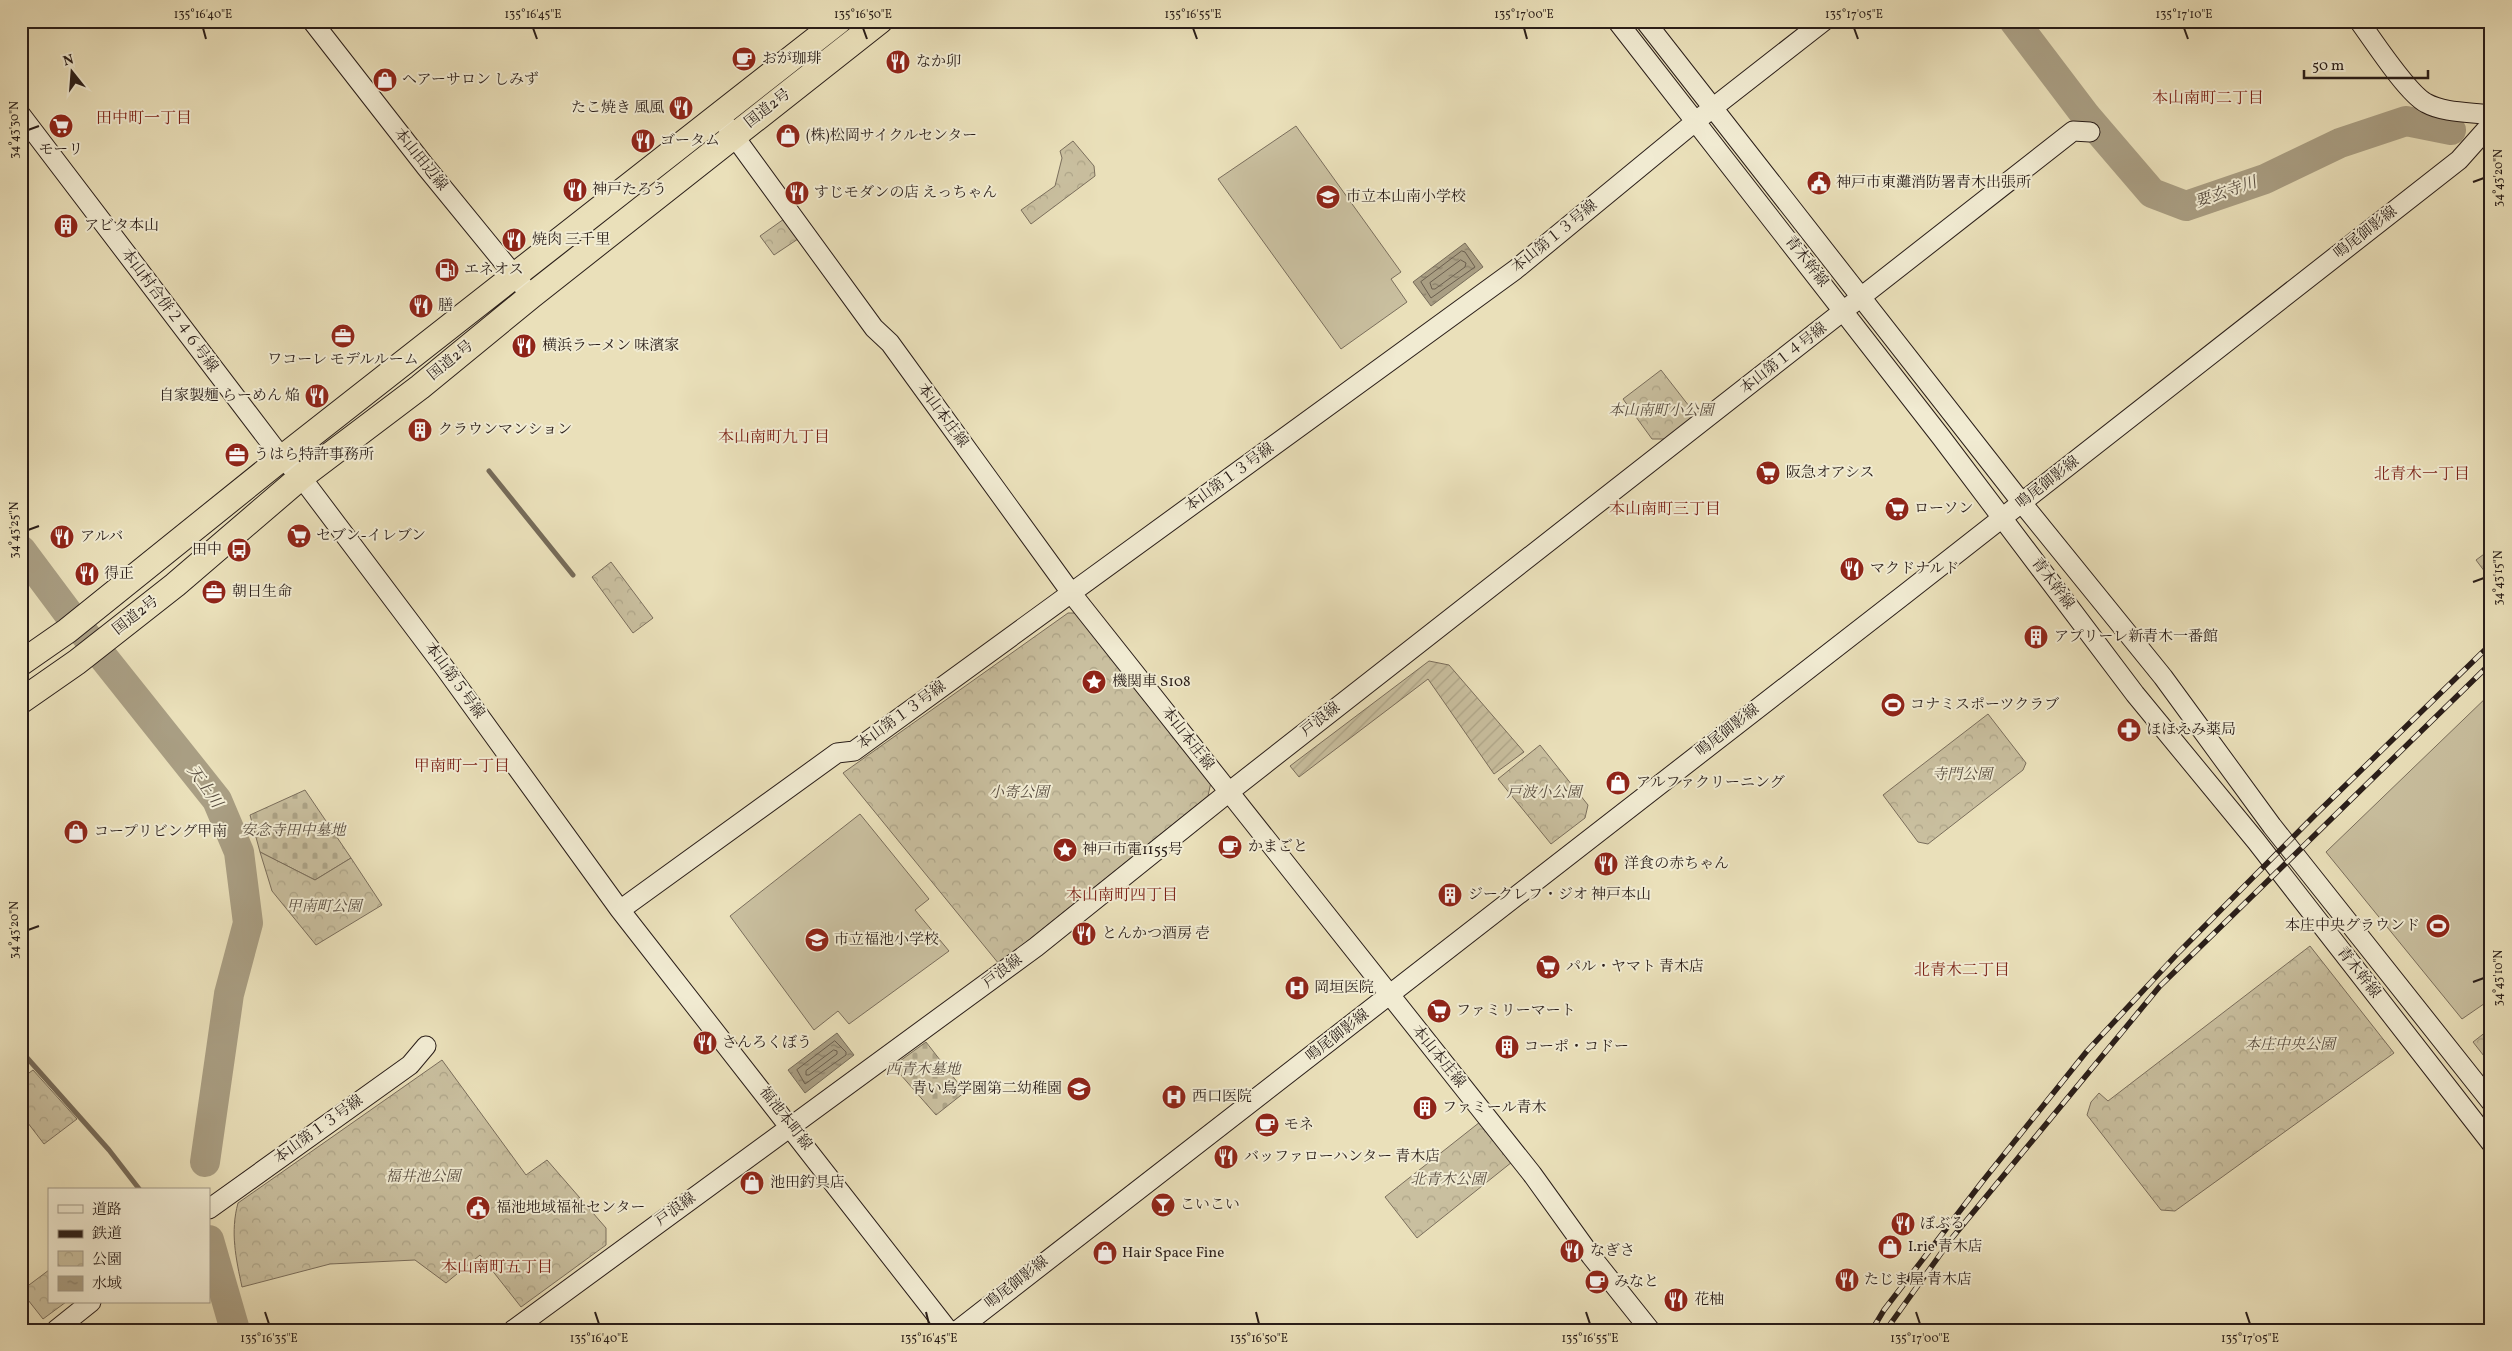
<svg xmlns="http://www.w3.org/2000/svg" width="2512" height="1351" font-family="Vollkorn,'Noto Serif JP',serif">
<defs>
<pattern id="cemetery-stones" width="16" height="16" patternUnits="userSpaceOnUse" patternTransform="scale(1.25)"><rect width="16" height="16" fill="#c9bf9f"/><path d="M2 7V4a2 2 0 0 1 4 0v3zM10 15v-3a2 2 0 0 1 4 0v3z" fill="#ada488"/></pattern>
<pattern id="park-crowns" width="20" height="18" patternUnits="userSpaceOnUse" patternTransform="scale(1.25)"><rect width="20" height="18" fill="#c9bf9f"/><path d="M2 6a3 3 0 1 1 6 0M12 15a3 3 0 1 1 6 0" fill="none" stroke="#ada488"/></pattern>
<pattern id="garden-furrows" width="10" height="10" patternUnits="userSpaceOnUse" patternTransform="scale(1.25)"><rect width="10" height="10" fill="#c9bf9f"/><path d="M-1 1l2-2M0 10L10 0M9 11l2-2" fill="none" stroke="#ada488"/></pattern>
<pattern id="water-ripples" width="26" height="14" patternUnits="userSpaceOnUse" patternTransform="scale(1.25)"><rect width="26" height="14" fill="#a99e83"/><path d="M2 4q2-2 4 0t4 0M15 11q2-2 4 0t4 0" fill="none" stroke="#8a806a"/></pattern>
</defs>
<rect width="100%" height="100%" fill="#eae0ba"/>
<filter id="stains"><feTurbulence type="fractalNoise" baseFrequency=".004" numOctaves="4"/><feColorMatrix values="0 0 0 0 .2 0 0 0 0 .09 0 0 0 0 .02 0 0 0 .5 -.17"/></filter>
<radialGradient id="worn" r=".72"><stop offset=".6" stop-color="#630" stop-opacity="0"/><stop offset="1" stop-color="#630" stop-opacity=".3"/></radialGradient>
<path fill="url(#cemetery-stones)" stroke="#7a6e5c" d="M305,790l46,68 -36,22 -55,-28 -10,-37z
M926,1042l39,50 -29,23 -43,-49z"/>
<path fill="url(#park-crowns)" stroke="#7a6e5c" d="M1073,141l21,25 1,10 -64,48 -10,-14 34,-24 7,-28 -2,-7z
M784,219l14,20 -24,16 -14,-19z
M1661,370l35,45 -31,24h-13l-29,-40z
M2491,549v31l-15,-20z
M611,562l42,56 -20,15 -41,-56z
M1068,613h8l135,169 -3,14 -209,168 -156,-191z
M1988,714l38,49 -3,7 -95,74 -10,-2 -35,-47z
M1540,745l48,60 -3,13 -34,26 -53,-65z
M260,852l55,28 36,-22 31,47 -66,40 -44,-54z
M2310,946l84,107 -219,158 -14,-1 -74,-95 4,-13 8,-9 9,8z
M2491,1028v37l-18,-23z
M442,1060l84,115 21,-15 59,68v17l-85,62 -41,-52 -34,28 -31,-23 -85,4 -88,23c-6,-28 -12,-55 -4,-84z
M33,1070l44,49 -33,25 -23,-30v-35z
M1480,1122l32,40 -95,76 -32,-41z
M49,1270v32h17l-23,17 -22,-28z"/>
<path fill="url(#garden-furrows)" stroke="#7a6e5c" d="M1429,661l20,4 75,87 -30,22 -66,-95 -129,98 -9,-11z"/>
<path fill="#c9bf9f" stroke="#7a6e5c" d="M1296,126l105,146 -10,7 16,23 -66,47 -123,-170z
M2491,693v306l-29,20 -136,-167z
M860,814l69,85 -14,11 34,41 -100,73 -11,-13 -24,19 -84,-114z"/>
<path fill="url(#water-ripples)" stroke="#766b59" d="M1465,243l18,24 -52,39 -18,-24z
M837,1033l17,22 -49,38 -17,-23z"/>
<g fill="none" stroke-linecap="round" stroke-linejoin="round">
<path stroke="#6a5e4e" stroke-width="1" d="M1462,251l3,1 10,15 -44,31 -10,-16z
M1461,260l5,3 -1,4 -30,22h-3l-2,-6z
M835,1041l11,11v3l-41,29 -8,-14z
M834,1050l3,1v3l-28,21h-3v-4z"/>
<path stroke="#766b59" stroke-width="5" d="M489,471l84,104
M21,1051l88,99 31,40
M209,1275l12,12"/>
<path stroke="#a99e83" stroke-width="30" d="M2014,21l72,95 66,77 34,13 79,-27 75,-36 66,-22 45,9
M21,550l47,63 149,187 22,52 9,71 -19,71 -24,168
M209,1240l26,90"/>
<defs>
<path id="secondary" d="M312,21l113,145 98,120
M1617,21l324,416 194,257 121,147 235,302
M1645,21l377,482 141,174 109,149 219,276
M2359,21c14,19 48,72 67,82 18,10 44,9 65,12
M21,115l261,343 19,19 143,190 176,243 328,420
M726,125l148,203 16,15 182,251 460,580 59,82 59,74
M620,910l217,-157 17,-2 661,-481 181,-149 128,-100
M209,1209l201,-144 16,-19
M56,1330l35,-28
M513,1330l523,-383 193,-155 844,-661 17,1
M958,1330l947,-736 554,-434 32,-36"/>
<path id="highway" d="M21,663l46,-32 215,-173 557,-437
M21,701l56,-39 98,-77 126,-108 119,-90 111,-91 349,-275"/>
</defs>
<use href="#secondary" stroke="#2a1e19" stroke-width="21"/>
<use href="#highway" stroke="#2a1e19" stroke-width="27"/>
<use href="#secondary" stroke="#f1ebd2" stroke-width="19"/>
<use href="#highway" stroke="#eae0ba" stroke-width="25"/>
<defs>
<path id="rail" d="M1872,1330l12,-20 98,-128 105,-131 92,-99 137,-138 175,-170
M1886,1330l66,-92 208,-252 331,-323"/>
</defs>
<use href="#rail" stroke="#2a1e19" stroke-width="5.5"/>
<use href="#rail" stroke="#f1ebd2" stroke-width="4" stroke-dasharray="11" stroke-linecap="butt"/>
</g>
<path fill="none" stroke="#2a1e19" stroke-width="2" d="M203,28l3,11M533,28l4,11M863,28l4,11M1193,28l4,11M1524,28l3,11M1854,28l4,11M2184,28l4,11M28,130l11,-4M2473,182l11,-4M28,530l11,-4M2473,582l11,-4M28,930l11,-4M2473,982l11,-4M265,1312l4,12M595,1312l4,12M926,1312l3,12M1256,1312l3,12M1586,1312l4,12M1916,1312l4,12M2246,1312l4,12"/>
<defs>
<symbol id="cafe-disc" viewBox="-11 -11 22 22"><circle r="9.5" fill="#8f2418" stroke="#f1ebd2"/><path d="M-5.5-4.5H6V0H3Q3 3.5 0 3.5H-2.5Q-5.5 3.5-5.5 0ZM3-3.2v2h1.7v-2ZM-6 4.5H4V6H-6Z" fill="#fff"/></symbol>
<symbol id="restaurant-disc" viewBox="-11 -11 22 22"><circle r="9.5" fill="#8f2418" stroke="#f1ebd2"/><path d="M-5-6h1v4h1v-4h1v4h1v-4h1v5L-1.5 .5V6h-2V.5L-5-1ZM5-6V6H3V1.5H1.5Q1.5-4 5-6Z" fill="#fff"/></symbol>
<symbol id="shop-disc" viewBox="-11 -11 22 22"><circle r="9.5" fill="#8f2418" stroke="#f1ebd2"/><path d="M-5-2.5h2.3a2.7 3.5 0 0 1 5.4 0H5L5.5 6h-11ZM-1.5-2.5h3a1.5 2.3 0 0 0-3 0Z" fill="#fff"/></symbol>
<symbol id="supermarket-disc" viewBox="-11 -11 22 22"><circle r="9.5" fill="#8f2418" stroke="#f1ebd2"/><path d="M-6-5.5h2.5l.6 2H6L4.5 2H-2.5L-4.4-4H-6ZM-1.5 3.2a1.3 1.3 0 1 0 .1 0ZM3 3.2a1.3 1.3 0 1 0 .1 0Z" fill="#fff"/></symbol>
<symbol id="civic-disc" viewBox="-11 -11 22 22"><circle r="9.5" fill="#8f2418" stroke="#f1ebd2"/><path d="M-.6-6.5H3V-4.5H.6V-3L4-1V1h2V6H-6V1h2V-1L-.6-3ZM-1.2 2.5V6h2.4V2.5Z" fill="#fff"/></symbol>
<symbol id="school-disc" viewBox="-11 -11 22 22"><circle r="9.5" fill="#8f2418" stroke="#f1ebd2"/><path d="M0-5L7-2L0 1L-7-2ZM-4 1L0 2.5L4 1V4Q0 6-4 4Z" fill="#fff"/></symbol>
<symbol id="building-disc" viewBox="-11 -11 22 22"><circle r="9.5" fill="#8f2418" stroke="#f1ebd2"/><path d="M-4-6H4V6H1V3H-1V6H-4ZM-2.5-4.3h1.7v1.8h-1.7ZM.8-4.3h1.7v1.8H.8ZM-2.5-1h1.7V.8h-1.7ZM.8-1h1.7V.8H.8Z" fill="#fff"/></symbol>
<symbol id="fuel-disc" viewBox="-11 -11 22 22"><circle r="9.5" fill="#8f2418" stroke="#f1ebd2"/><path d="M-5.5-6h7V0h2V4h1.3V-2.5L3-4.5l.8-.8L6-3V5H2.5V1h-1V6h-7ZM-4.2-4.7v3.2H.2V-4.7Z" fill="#fff"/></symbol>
<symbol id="office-disc" viewBox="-11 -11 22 22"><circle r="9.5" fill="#8f2418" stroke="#f1ebd2"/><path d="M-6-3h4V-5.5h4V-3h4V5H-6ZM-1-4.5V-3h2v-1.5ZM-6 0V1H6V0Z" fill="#fff"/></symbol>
<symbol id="bus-disc" viewBox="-11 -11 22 22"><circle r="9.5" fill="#8f2418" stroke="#f1ebd2"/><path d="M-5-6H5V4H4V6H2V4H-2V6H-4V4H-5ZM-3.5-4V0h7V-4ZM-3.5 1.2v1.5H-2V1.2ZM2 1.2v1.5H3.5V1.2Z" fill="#fff"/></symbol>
<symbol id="sight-disc" viewBox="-11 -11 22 22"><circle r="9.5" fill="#8f2418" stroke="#f1ebd2"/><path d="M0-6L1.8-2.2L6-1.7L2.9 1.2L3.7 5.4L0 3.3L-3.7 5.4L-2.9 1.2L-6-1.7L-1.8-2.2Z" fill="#fff"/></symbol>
<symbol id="stadium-disc" viewBox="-11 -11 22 22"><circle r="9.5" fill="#8f2418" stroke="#f1ebd2"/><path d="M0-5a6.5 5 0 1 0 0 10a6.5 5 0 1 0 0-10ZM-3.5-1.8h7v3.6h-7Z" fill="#fff"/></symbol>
<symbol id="pharmacy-disc" viewBox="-11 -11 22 22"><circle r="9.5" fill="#8f2418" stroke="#f1ebd2"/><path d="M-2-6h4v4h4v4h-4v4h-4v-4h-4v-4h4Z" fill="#fff"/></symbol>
<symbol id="hospital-disc" viewBox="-11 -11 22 22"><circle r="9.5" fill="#8f2418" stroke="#f1ebd2"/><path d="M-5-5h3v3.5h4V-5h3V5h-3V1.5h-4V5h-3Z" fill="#fff"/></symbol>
<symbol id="bar-disc" viewBox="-11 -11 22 22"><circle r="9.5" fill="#8f2418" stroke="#f1ebd2"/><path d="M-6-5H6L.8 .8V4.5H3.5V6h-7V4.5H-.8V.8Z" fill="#fff"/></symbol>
</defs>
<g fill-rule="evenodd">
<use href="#cafe-disc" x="730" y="45" width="28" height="28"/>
<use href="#restaurant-disc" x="884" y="48" width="28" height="28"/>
<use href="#shop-disc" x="371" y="66" width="28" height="28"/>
<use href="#restaurant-disc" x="667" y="94" width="28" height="28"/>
<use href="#supermarket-disc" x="47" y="112" width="28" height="28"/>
<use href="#shop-disc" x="774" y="122" width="28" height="28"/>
<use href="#restaurant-disc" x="629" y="127" width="28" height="28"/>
<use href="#civic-disc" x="1805" y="169" width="28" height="28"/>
<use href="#restaurant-disc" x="561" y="176" width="28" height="28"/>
<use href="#restaurant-disc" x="783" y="179" width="28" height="28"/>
<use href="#school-disc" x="1314" y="183" width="28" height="28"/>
<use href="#building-disc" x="52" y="212" width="28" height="28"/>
<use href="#restaurant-disc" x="500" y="226" width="28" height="28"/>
<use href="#fuel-disc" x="433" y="256" width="28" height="28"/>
<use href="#restaurant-disc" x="407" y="292" width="28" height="28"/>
<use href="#office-disc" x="329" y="322" width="28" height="28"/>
<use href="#restaurant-disc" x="510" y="332" width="28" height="28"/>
<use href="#restaurant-disc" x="303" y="382" width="28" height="28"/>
<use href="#building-disc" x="406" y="416" width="28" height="28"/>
<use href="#office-disc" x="223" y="441" width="28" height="28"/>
<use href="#supermarket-disc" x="1754" y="459" width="28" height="28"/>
<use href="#supermarket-disc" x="1883" y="495" width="28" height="28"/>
<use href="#supermarket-disc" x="285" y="522" width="28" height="28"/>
<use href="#restaurant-disc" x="48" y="523" width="28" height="28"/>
<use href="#bus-disc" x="225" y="536" width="28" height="28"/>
<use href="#restaurant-disc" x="1838" y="555" width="28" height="28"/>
<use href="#restaurant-disc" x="73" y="560" width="28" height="28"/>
<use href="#office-disc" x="200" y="578" width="28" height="28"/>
<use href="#building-disc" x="2022" y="623" width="28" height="28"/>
<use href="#sight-disc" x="1080" y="668" width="28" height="28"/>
<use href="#stadium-disc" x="1879" y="691" width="28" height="28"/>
<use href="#pharmacy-disc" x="2115" y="716" width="28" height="28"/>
<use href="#shop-disc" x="1604" y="769" width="28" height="28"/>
<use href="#shop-disc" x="62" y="818" width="28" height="28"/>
<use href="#cafe-disc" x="1216" y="833" width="28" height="28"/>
<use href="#sight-disc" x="1051" y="836" width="28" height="28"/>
<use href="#restaurant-disc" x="1592" y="850" width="28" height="28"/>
<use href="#building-disc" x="1436" y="881" width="28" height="28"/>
<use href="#stadium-disc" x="2424" y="912" width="28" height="28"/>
<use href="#restaurant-disc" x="1070" y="920" width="28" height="28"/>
<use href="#school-disc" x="803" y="926" width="28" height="28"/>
<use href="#supermarket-disc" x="1534" y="953" width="28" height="28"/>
<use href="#hospital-disc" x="1283" y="974" width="28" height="28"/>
<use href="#supermarket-disc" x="1425" y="997" width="28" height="28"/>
<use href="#restaurant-disc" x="691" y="1029" width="28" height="28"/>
<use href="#building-disc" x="1493" y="1033" width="28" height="28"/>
<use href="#school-disc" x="1065" y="1075" width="28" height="28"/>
<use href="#hospital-disc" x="1160" y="1083" width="28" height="28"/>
<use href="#building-disc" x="1411" y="1094" width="28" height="28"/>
<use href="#cafe-disc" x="1253" y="1111" width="28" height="28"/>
<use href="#restaurant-disc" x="1212" y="1143" width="28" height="28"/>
<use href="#shop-disc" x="738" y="1169" width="28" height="28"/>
<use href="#bar-disc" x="1149" y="1191" width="28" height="28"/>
<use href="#civic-disc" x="464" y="1194" width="28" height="28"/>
<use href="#restaurant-disc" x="1889" y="1210" width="28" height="28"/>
<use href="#shop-disc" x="1876" y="1233" width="28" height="28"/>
<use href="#restaurant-disc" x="1558" y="1237" width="28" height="28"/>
<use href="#shop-disc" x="1091" y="1239" width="28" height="28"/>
<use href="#restaurant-disc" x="1833" y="1266" width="28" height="28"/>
<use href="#cafe-disc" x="1583" y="1268" width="28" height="28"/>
<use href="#restaurant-disc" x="1662" y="1286" width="28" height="28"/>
</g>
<g text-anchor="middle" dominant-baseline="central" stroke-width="4" stroke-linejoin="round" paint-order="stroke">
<g font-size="15" fill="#2a1e19" stroke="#f1ebd2" text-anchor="start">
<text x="762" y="59">おが珈琲</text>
<text x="916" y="62">なか卯</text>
<text x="402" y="80">ヘアーサロン しみず</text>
<text x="664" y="108" text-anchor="end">たこ焼き 風風</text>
<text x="806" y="136">(株)松岡サイクルセンター</text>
<text x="660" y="141">ゴータム</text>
<text x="61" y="150" text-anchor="middle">モーリ</text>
<text x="1836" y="183">神戸市東灘消防署青木出張所</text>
<text x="592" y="190">神戸たろう</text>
<text x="814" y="193">すじモダンの店 えっちゃん</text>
<text x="1346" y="197">市立本山南小学校</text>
<text x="84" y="226">アビタ本山</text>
<text x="532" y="240">焼肉 三千里</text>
<text x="464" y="270">エネオス</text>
<text x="438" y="306">膳</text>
<text x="542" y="346">横浜ラーメン 味濱家</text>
<text x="343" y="360" text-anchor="middle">ワコーレ モデルルーム</text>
<text x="300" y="396" text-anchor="end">自家製麺 らーめん 焔</text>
<text x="438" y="430">クラウンマンション</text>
<text x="254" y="455">うはら特許事務所</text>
<text x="1786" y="473">阪急オアシス</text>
<text x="1914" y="509">ローソン</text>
<text x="316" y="536">セブン-イレブン</text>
<text x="80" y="537">アルバ</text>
<text x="222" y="550" text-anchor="end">田中</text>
<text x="1870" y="569">マクドナルド</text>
<text x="104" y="574">得正</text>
<text x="232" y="592">朝日生命</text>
<text x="2054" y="637">アプリーレ新青木一番館</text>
<text x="1112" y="682">機関車 S108</text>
<text x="1910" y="705">コナミスポーツクラブ</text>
<text x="2146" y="730">ほほえみ薬局</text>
<text x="1636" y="783">アルファクリーニング</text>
<text x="94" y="832">コープリビング甲南</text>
<text x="1248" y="847">かまごと</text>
<text x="1082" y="850">神戸市電1155号</text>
<text x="1624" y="864">洋食の赤ちゃん</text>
<text x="1468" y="895">ジークレフ・ジオ 神戸本山</text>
<text x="2420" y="926" text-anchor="end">本庄中央グラウンド</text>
<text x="1102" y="934">とんかつ酒房 壱</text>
<text x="834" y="940">市立福池小学校</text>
<text x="1566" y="967">パル・ヤマト 青木店</text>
<text x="1314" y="988">岡垣医院</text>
<text x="1456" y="1011">ファミリーマート</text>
<text x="722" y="1043">さんろくぼう</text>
<text x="1524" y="1047">コーポ・コドー</text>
<text x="1062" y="1089" text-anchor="end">青い鳥学園第二幼稚園</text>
<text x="1192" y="1097">西口医院</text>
<text x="1442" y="1108">ファミール青木</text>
<text x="1284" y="1125">モネ</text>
<text x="1244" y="1157">バッファローハンター 青木店</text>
<text x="770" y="1183">池田釣具店</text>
<text x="1180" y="1205">こいこい</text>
<text x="496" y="1208">福池地域福祉センター</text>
<text x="1920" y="1224">ぼぶる</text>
<text x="1908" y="1247">I.rie 青木店</text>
<text x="1590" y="1251">なぎさ</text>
<text x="1122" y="1253">Hair Space Fine</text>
<text x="1864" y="1280">たじま屋 青木店</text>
<text x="1614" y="1282">みなと</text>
<text x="1694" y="1300">花柚</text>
</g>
<g font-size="15" fill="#2a1e19" stroke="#f1ebd2">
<text transform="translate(768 109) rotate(-38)">国道2号</text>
<text transform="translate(420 160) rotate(51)">本山田辺線</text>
<text transform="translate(2366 233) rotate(-38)">鳴尾御影線</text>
<text transform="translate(1555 237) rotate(-39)">本山第１３号線</text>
<text transform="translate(1806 262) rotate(52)">青木幹線</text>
<text transform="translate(169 311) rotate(53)">本山村合併２４６号線</text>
<text transform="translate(1784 359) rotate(-38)">本山第１４号線</text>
<text transform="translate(451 361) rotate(-39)">国道2号</text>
<text transform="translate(942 416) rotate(54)">本山本庄線</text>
<text transform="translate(1230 478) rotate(-36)">本山第１３号線</text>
<text transform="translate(2048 483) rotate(-38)">鳴尾御影線</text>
<text transform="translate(2052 584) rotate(53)">青木幹線</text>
<text transform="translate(136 616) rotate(-38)">国道2号</text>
<text transform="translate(454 681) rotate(54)">本山第５号線</text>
<text transform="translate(902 716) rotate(-36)">本山第１３号線</text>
<text transform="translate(1321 720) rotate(-38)">戸浪線</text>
<text transform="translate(1728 731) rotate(-38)">鳴尾御影線</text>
<text transform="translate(1187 739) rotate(52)">本山本庄線</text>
<text transform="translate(1003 972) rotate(-37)">戸浪線</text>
<text transform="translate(2358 973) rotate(52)">青木幹線</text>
<text transform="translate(1338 1036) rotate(-38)">鳴尾御影線</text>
<text transform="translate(1438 1057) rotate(51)">本山本庄線</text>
<text transform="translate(785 1119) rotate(52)">福池本町線</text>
<text transform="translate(319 1130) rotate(-36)">本山第１３号線</text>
<text transform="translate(676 1210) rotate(-36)">戸浪線</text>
<text transform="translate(1017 1283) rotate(-38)">鳴尾御影線</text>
</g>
<g font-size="15" font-style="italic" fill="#5a4e41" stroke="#f1ebd2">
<text x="1661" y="411">本山南町小公園</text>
<text x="1962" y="775">寺門公園</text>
<text x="1019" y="793">小寄公園</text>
<text x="1544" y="793">戸波小公園</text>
<text x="293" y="831">安念寺田中墓地</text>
<text x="324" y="907">甲南町公園</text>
<text x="2290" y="1045">本庄中央公園</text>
<text x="923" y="1070">西青木墓地</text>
<text x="423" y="1177">福井池公園</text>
<text x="1448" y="1180">北青木公園</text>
</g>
<g font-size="16" fill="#7a1f14" stroke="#f1ebd2">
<text x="2208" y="99">本山南町二丁目</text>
<text x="144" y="119">田中町一丁目</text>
<text x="774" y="438">本山南町九丁目</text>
<text x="2422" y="475">北青木一丁目</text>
<text x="1665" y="510">本山南町三丁目</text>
<text x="462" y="767">甲南町一丁目</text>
<text x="1122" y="896">本山南町四丁目</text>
<text x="1962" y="971">北青木二丁目</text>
<text x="497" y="1268">本山南町五丁目</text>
</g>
<g font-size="16" font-style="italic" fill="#564b3e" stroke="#f1ebd2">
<text transform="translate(2226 193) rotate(-19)">要玄寺川</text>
<text transform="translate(204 787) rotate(55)">天上川</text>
</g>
</g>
<rect width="2512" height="1351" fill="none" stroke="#eae0ba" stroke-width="55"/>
<rect x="48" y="1188" width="162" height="115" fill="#f1ebd2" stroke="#a19988"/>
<rect x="58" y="1205" width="25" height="8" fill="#f1ebd2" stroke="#a19988"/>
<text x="92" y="1214" font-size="15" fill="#2a1e19">道路</text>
<rect x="58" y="1230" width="25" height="8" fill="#2a1e19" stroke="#a19988"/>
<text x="92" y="1238" font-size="15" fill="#2a1e19">鉄道</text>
<rect x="58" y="1251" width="25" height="15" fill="url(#park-crowns)" stroke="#a19988"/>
<text x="92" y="1264" font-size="15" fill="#2a1e19">公園</text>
<rect x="58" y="1276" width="25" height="15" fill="url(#water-ripples)" stroke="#a19988"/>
<text x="92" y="1288" font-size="15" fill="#2a1e19">水域</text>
<g transform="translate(72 72) rotate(343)" stroke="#f1ebd2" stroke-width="4" paint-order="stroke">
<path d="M0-4L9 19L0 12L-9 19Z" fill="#2a1e19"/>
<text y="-8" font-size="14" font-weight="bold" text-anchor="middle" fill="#2a1e19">N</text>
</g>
<path d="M2304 70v8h124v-8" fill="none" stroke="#2a1e19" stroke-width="2.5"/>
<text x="2312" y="70" font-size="15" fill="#2a1e19" stroke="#f1ebd2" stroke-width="4" paint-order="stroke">50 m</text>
<rect x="28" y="28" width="2456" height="1296" fill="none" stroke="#2a1e19" stroke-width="2"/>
<g font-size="12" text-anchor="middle" fill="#2a1e19">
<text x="203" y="18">135°16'40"E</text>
<text x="533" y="18">135°16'45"E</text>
<text x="863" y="18">135°16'50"E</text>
<text x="1193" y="18">135°16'55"E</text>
<text x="1524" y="18">135°17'00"E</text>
<text x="1854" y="18">135°17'05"E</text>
<text x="2184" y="18">135°17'10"E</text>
<text transform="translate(14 130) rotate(-90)" y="4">34°43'30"N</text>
<text transform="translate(2498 178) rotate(-90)" y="4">34°43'20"N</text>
<text transform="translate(14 530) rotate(-90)" y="4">34°43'25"N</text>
<text transform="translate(2498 578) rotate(-90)" y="4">34°43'15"N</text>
<text transform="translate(14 930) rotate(-90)" y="4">34°43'20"N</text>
<text transform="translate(2498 978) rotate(-90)" y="4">34°43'10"N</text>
<text x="269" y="1342">135°16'35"E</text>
<text x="599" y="1342">135°16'40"E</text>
<text x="929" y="1342">135°16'45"E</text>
<text x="1259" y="1342">135°16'50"E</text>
<text x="1590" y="1342">135°16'55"E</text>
<text x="1920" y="1342">135°17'00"E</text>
<text x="2250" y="1342">135°17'05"E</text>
</g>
<rect width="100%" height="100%" filter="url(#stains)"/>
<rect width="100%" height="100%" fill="url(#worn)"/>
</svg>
